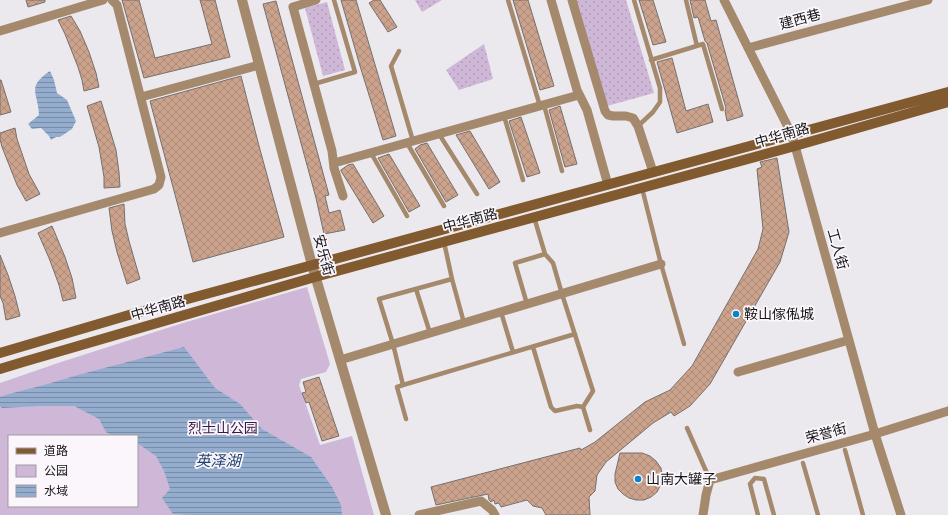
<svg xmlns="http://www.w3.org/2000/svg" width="948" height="515" font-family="Helvetica,'Noto Sans SC',sans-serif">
<defs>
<pattern id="grass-dots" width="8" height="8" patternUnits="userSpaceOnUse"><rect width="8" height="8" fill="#cfb7d7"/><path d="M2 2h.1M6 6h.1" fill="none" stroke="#b19cb8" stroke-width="1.8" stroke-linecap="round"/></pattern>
<pattern id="water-rules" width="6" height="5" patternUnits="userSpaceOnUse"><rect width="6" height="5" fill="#94adcf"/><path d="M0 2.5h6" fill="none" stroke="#788ca7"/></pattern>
<pattern id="building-cross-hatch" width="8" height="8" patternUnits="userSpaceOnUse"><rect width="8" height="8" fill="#cba38d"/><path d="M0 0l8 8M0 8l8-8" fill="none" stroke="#ae8b79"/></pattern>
</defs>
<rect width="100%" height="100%" fill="#ece9ee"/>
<path fill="url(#grass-dots)" d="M415,0h27l-20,12z
M576,0h50l28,93 -47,13z
M327,2l18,68 -22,6 -18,-68z
M484,44l9,35 -34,11 -13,-20z"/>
<path fill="#cfb7d7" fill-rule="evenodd" d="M307,287l23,77 -4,8 -25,7 -2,6 21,60 32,-9 22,79h-374v-132l61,-21 122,-39zM9,436h128v70h-128z"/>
<path fill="url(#water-rules)" d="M50,71l4,9 3,13 10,7 9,21 -4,8 -12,8h-4l-5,3 -2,-4 -8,-8 -9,1 -4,-5 11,-9c-1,-23 -13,-28 11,-44z
M184,347l31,41 25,16 22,25 49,28 21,30 9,18 1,10h-152l-17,-1 -11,-16 8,-9 -6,-18 -8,-15 -19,-13v-7h-24l-7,-4 -7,-13 -25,-13h-33l-39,2 -2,-2v-9l9,-3 35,-9 34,-10z"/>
<path fill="url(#building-cross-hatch)" stroke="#75706d" d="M26,0h19v2l-17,5z
M122,0h17l16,58 57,-14 -12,-44h15l15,57 -86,21z
M341,0h15l40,136 -13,4 -23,-74z
M374,0h6l17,27 -9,5 -19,-29z
M513,0h15l26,86 -14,4z
M639,0h14l13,42 -13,3z
M690,0h15l6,21 5,-1 27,96 -16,5 -2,-10 1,-3 -19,-65 -2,-2 -7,-24 -4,1z
M276,1l53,194 -4,1 4,17 11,-3 5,20 -21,4 -8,-36 -53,-194z
M71,16l9,15 9,21 7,21 3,14 -15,4 -2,-11 -4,-13 -13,-33 -7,-14z
M672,58l14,53 22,-7 5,18 -36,11 -20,-71z
M241,76l18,70 25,91 -91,25 -43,-161z
M0,80h1l10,32 -11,3z
M101,101l15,49 3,22 1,15 -16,1v-11l-5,-30 -12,-41z
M560,106l17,58 -12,3 -16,-57z
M521,117l19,56 -13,4 -18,-56z
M15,128l2,11 12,35 11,20 -14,7 -9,-16 -15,-38 -2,-8v-6z
M470,131l30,51 -11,7 -33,-54z
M427,143l31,52 -12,7 -31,-53 5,-4z
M389,154l31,52 -11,6 -31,-54z
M777,158l12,74 -9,30 -70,122 -20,22 -16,10 -3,-4 -18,11 -47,39 -9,13 -2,16 -6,6 1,18h-44l-4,-7 -9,-2 -6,-6 -26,7 -2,-4 -4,1 -1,-4 -3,2 -2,-2 -1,-6 -52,11 -5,-18 149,-39 1,2 14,-8 50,-40 25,-12 22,-24 66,-117 5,-20 -6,-60 5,-2 -2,-5z
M353,164l31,52 -11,7 -32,-52v-1l7,-5z
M124,204l1,20 4,17 11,38 -13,5 -10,-32 -5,-21 -3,-23z
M52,226l13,31 7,21 4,20 -13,3 -4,-16 -10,-27 -11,-25z
M0,255l8,20 7,21 5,20 -14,4 -3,-17 -3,-7z
M319,377l20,59 -17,5 -13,-39 -3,1 -4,-10 4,-1 -3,-10z
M620,453h22l8,3 6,5 5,7 1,8 -1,8 -4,8 -6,5 -7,3h-8l-7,-2 -6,-4 -5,-5 -3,-7v-8z"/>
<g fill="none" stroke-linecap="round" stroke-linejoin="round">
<path stroke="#a5896d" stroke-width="4.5" d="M508,0l32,106
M634,0l26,88v14l-7,10 -15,14
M686,0l11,46
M399,51l-8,15 22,75
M651,60l52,-16 19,65
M314,84l41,-12 -21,-72
M544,105l18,66
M504,116l19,64
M439,134l38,60
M407,143l37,63
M371,153l36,63
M642,188l19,76 23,80
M534,217l11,37 8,9 9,31 31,97 -10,16 7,23
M452,279l12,44
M416,289l14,44
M527,304l-12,-41 30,-9
M501,312l12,40
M533,347l18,60 4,4 22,-5 6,1
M403,385l172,-51
M406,419l-9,-32 6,-2 -10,-41 -14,-45 73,-20 -8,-37
M687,428l23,52
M845,450l18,65
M803,463l15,52
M758,515l-8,-31 5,-6 9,1 10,36"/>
<path stroke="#a5896d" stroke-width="9" d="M316,0l-23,7 39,144 2,17 9,28
M551,0l26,90 10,20 21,75
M572,0l33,111 3,4 5,1h13l7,2 5,8 15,46
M724,0l68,135 83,299 26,81
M0,31l103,-31
M748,48l180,-48
M141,97l118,-32
M334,163l245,-68
M0,233l154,-44 5,-4 2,-8 -44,-172 -5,-5
M340,360l321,-96
M738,372l111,-32
M419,515l62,-14 11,9 3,5
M703,515l3,-20 4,-15 165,-46 73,-23"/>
<path stroke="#a5896d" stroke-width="10" d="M242,0l70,265 74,250"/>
<path stroke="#825a2f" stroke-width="10" d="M0,353l129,-38 819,-223
M0,369l23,-7 292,-85 480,-131 153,-44"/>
</g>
<g fill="#0784cc" stroke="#faf6fb" stroke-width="1.5">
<circle cx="736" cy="314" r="4"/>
<circle cx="638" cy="479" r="4"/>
</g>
<g text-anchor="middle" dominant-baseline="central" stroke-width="3.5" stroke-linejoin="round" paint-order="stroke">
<g font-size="14" fill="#161416" stroke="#faf6fb">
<text transform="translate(800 19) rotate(-15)">建西巷</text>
<text transform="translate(782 135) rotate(-16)">中华南路</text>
<text transform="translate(470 220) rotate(-15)">中华南路</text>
<text transform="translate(838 249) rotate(74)">工人街</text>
<text transform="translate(324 255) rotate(75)">安乐街</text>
<text transform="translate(158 308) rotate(-16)">中华南路</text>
<text transform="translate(826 433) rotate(-15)">荣誉街</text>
</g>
<g font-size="14" fill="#161416" stroke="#faf6fb" text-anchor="start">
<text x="744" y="314">鞍山傢俬城</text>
<text x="646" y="479">山南大罐子</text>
</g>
<g font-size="14" fill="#3b1945" stroke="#faf6fb">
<text x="223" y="428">烈士山公园</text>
</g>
<g font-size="15" font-style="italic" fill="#20426f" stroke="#faf6fb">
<text x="218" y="460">英泽湖</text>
</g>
</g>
<rect x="8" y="435" width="130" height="72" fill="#faf6fb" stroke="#9f9c9f"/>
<rect x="16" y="448" width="20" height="6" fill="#825a2f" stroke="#9f9c9f"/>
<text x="44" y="455" font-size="12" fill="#161416">道路</text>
<rect x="16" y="465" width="20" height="12" fill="#cfb7d7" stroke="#9f9c9f"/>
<text x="44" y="475" font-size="12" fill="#161416">公园</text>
<rect x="16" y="485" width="20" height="12" fill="url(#water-rules)" stroke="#9f9c9f"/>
<text x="44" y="495" font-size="12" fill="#161416">水域</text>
</svg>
